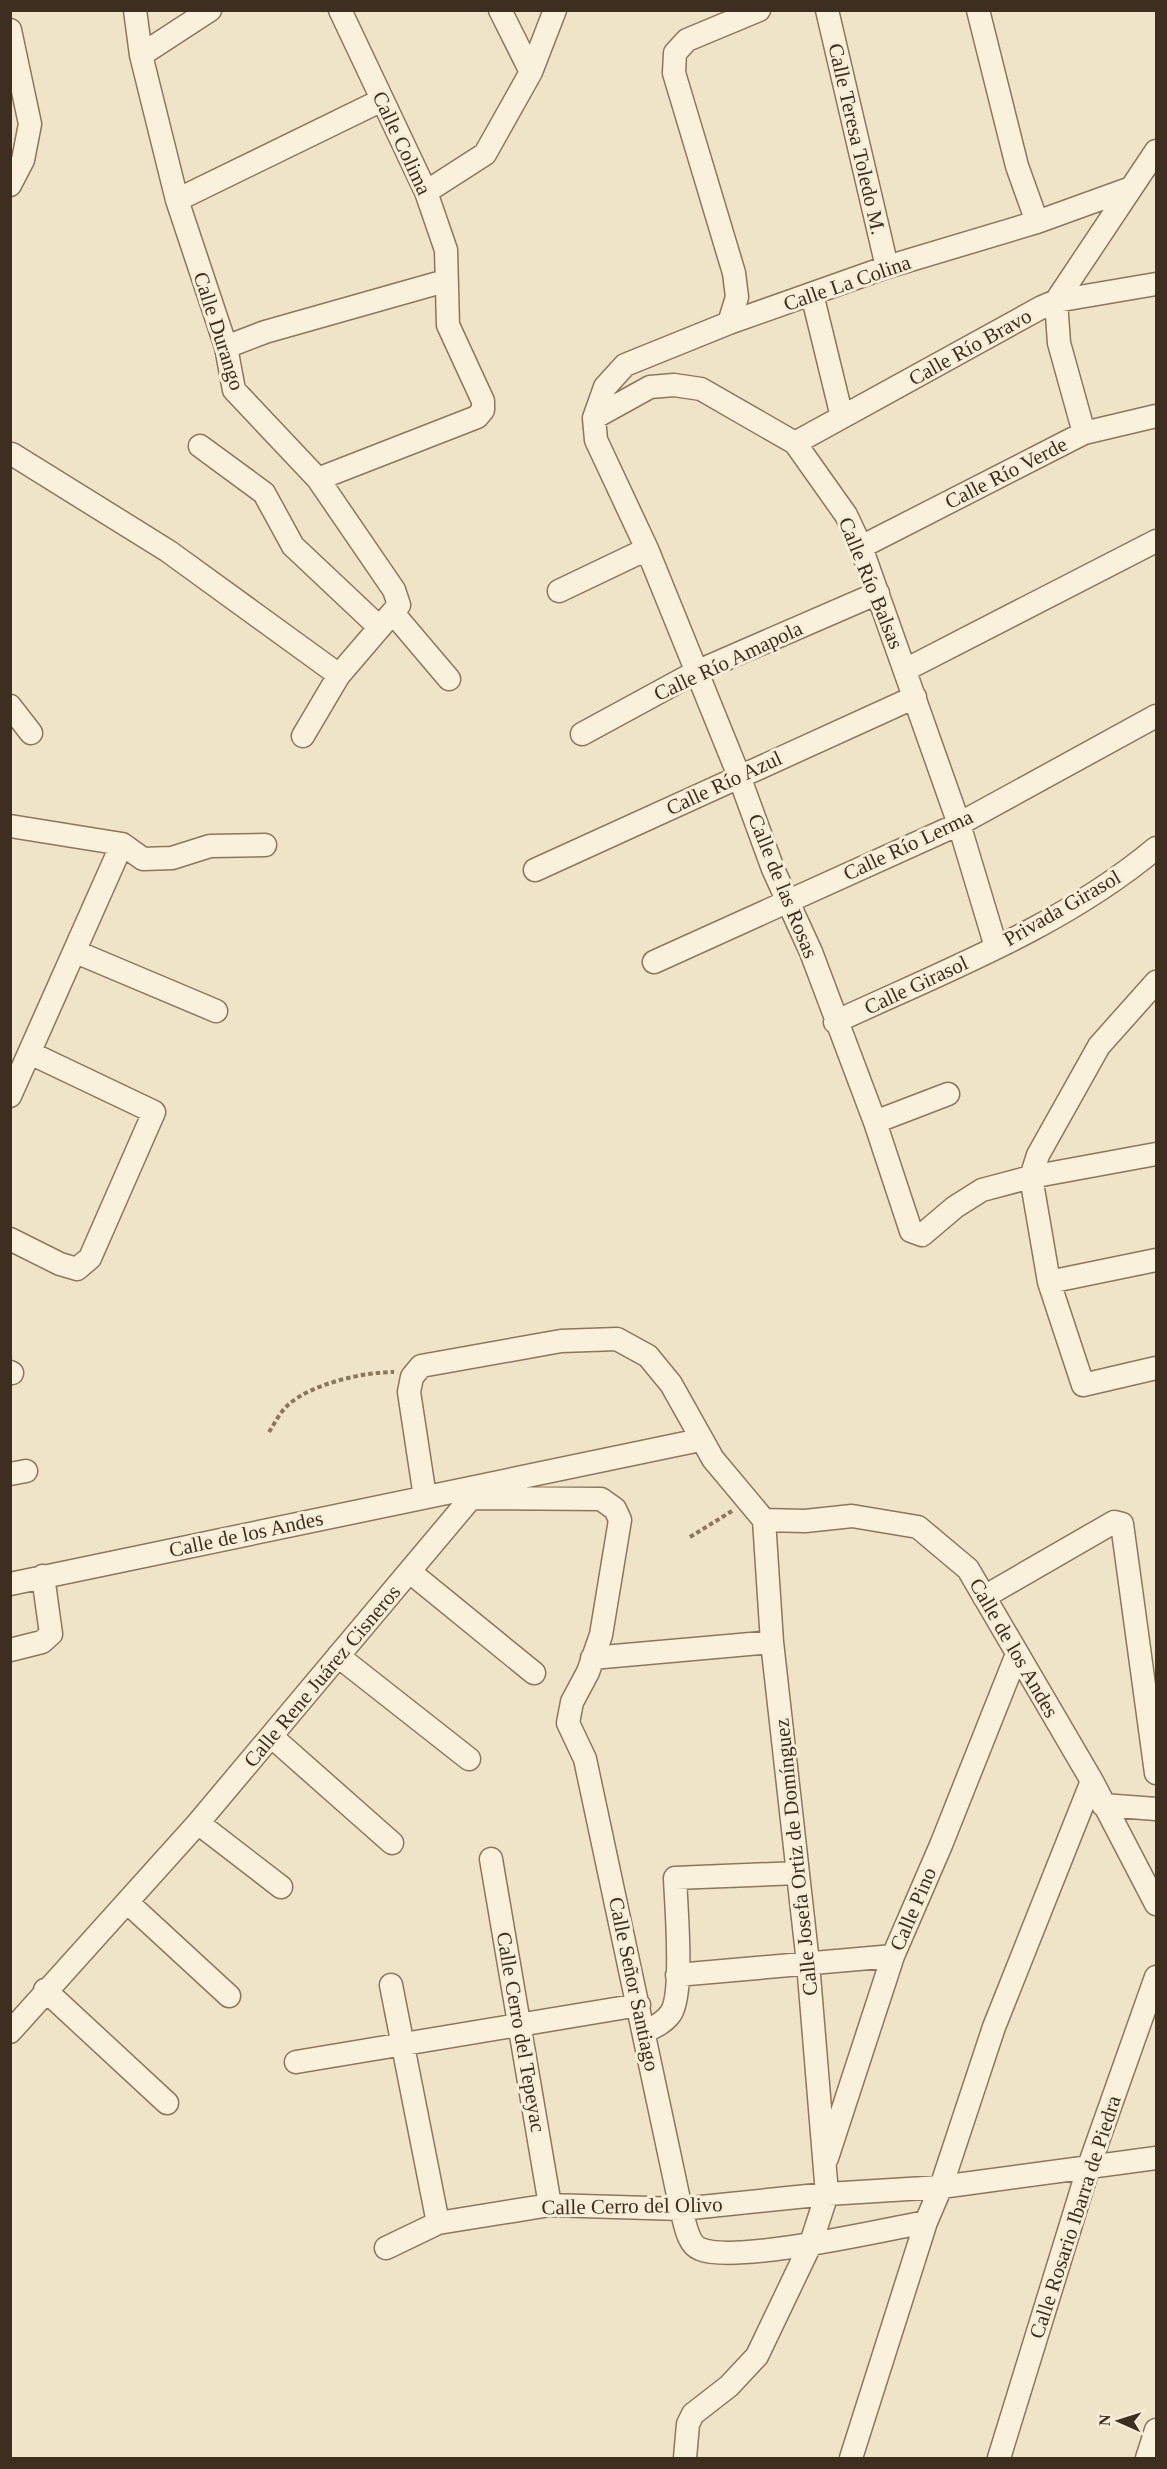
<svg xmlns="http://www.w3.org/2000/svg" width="1167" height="2469" font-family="Georgia,serif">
<rect width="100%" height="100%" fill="#f0e4c8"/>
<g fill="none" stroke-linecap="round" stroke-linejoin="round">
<defs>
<path id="street" d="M135,10l6,45 36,145 49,147 8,43 84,89 76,111 5,15 -60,70 -36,61
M500,10l31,62
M827,10l60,257
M978,10l39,156 20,56
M10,30l20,94 -7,36 -13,25
M141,55l69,-45
M1131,188l-94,34 -150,45 -158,56 -104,42 -20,22 -11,31 2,22 51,109 92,227 34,93 38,83 64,170 36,109 11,4 33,-28 27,-17 49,-13 125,-23
M426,192l59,-38 46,-82 24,-62
M177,200l205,-100
M812,294l30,123
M729,323l8,-26 -3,-24 -60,-200 1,-20 12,-13 72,-30
M226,347l39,-15 180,-51
M594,418l56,-31 24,-2 27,4 94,54 51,72 15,32 98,277 37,123
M1084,433l-25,-90 -3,-42 100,-150
M795,443l247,-136 14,-6 100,-17
M200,446l64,47 29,53 86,81
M12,454l156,97 171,124
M318,479l159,-62 6,-7v-9l-35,-76 -2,-75 -20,-58 -86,-182
M861,547l223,-114 72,-17
M559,591l88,-42
M393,613l56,66
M905,670l251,-129
M10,706l21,27
M582,734l114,-62 182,-79
M10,826l112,18 21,15 29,-1 38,-12 55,-1
M535,870l380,-173
M76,952l140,59
M654,962l305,-138 197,-108
M1156,982l-57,64 -61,109 -7,22 18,105 34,103 73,-17
M835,1022c110,-51 228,-96 321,-174
M10,1096l112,-252
M875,1122l73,-28
M10,1239l50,25 17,5 13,-11 64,-146 -124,-59
M1049,1282l107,-22
M10,1372l2,1
M10,1474l16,-3
M425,1497l-16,-105 3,-15 9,-11 140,-25 56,-2 31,17 23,28 42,75 51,61 41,1 47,-5 66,11 50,42 124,212 64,123
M473,1498l128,1 14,10 5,11 -19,115 -13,37 -16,30 -4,21 17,36 96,450c4,13 6,35 19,40 36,15 183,-19 226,-27
M410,1572l124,101
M10,1584l690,-144
M984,1597l130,-75 8,2 34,249
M10,1650l32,-8 9,-8 -8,-58
M338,1656l131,103
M592,1658l180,-16
M271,1736l121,107
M1103,1805l53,4
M198,1823l83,64
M491,1859l59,346
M127,1902l102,94
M677,1975l216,-19
M391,1985l47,238
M45,1990l122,113
M10,2032l188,-209 283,-337
M644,2032c10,-5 20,-9 27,-19 13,-20 5,-108 4,-135l123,-5
M296,2062l343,-57
M827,2158l66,-202 48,-111 76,-191
M386,2248l52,-25 112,-18 131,4 146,-15 114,-7 215,-29
M685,2458l3,-34 5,-10 36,-28 28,-30 54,-113 16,-49 -19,-231 -36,-321 -8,-122
M851,2458l75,-236 15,-35 53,-160 98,-246
M999,2458l90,-292 67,-189
M1147,2458l9,-28"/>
</defs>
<use href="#street" stroke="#8d765c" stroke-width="25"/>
<path stroke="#8d765c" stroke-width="4" stroke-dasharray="4.5 3" stroke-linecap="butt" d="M269,1432c6,-9 11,-20 19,-27 23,-21 75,-33 106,-33
M690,1537l42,-26"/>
<use href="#street" stroke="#faf1dc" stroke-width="22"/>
</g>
<g text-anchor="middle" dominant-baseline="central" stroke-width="6" stroke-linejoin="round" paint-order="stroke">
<g font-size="21" fill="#3d2e20" stroke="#f7eed8">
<text transform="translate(857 139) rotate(77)">Calle Teresa Toledo M.</text>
<text transform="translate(402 143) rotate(65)">Calle Colima</text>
<text transform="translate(847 283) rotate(-19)">Calle La Colina</text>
<text transform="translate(219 331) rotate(72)">Calle Durango</text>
<text transform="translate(970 347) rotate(-29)">Calle Río Bravo</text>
<text transform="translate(1006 473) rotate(-27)">Calle Río Verde</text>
<text transform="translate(871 583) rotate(68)">Calle Río Balsas</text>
<text transform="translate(728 661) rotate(-25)">Calle Río Amapola</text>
<text transform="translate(724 783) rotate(-25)">Calle Río Azul</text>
<text transform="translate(908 845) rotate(-25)">Calle Río Lerma</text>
<text transform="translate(783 886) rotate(68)">Calle de las Rosas</text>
<text transform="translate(1062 908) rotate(-30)">Privada Girasol</text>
<text transform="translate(916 985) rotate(-25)">Calle Girasol</text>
<text transform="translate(246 1534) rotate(-12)">Calle de los Andes</text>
<text transform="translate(1014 1648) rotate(60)">Calle de los Andes</text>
<text transform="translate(322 1676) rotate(-50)">Calle Rene Juárez Cisneros</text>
<text transform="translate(796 1857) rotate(-96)">Calle Josefa Ortiz de Domínguez</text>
<text transform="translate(913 1909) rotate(-67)">Calle Pino</text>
<text transform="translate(634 1984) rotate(78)">Calle Señor Santiago</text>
<text transform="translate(521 2032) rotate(80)">Calle Cerro del Tepeyac</text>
<text transform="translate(632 2206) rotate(-1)">Calle Cerro del Olivo</text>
<text transform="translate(1075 2217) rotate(-72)">Calle Rosario Ibarra de Piedra</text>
</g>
</g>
<rect width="1167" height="2469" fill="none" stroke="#3d2e20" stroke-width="24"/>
<g transform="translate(1119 2421) rotate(273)" stroke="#f7eed8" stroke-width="4.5" paint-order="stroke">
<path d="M0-4.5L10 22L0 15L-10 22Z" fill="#3d2e20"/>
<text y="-9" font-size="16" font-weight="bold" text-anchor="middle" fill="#3d2e20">N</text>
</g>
</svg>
